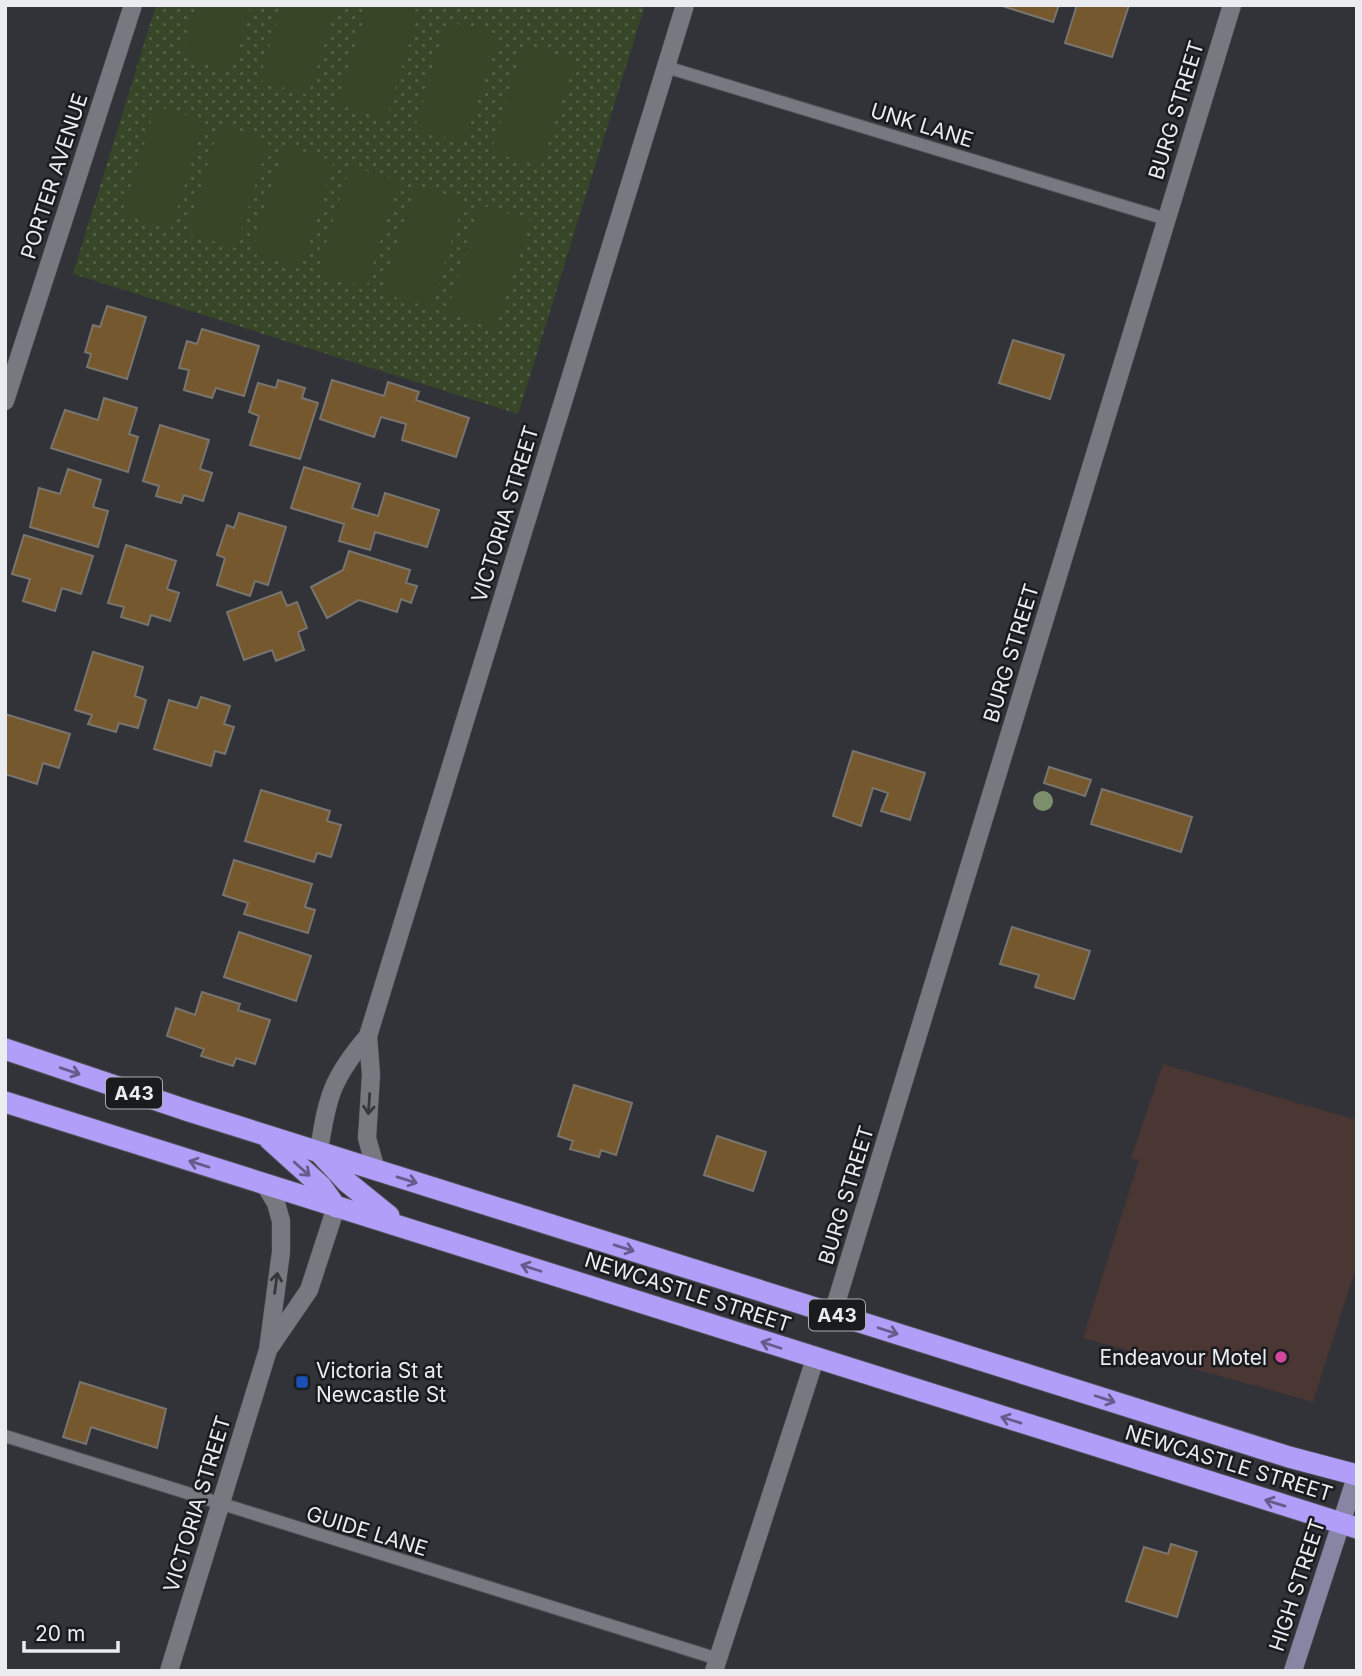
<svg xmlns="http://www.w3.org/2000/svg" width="1362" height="1676" font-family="Inter,sans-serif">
<defs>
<pattern id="green-dots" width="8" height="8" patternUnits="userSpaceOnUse" patternTransform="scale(1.75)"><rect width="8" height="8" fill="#374627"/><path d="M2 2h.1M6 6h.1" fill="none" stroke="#546147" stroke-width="1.8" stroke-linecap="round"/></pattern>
</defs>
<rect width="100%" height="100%" fill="#313339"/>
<path fill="#4a3632" d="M1163,1064l194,56v144l-44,138 -230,-64 56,-178 -8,-2z"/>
<path fill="url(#green-dots)" d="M156,5h489l-127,409 -445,-140z"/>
<path fill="#374627" d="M197,5h54l-20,66 -50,-15z
M282,5h54l-28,90 -49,-15z
M368,5h29l22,7 -33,107 -49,-15z
M448,21l50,15 -34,107 -49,-15z
M524,45l50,15 -33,107 -50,-15z
M156,106l49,15 -34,107 -49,-15z
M220,125l49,15 -33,108 -50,-15z
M285,146l49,15 -33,107 -50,-15z
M350,166l49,15 -33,107 -49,-15z
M415,186l49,15 -33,107 -49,-15z
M480,205l50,15 -34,108 -49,-16z"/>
<path fill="#75582d" stroke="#79746e" stroke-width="2" d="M999,5h60l-6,17z
M1077,5h52l-17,52 -47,-14z
M107,306l39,11 -19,62 -40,-12 4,-13 -6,-2 8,-27 7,2z
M202,329l57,17 -15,50 -28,-8 -4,10 -28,-8 5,-20 -10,-2 8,-27 10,3z
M1013,340l51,15 -14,44 -51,-16z
M278,380l27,8 -3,10 16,5 -18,56 -50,-14 9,-29 -10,-4 9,-29 18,5z
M332,380l52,16 4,-14 31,10 -3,8 53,18 -13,39 -54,-17 4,-16 -25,-7 -7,20 -54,-18z
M104,398l33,10 -8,26 9,3 -10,35 -77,-24 14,-38 33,10z
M160,425l49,15 -9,29 12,4 -9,28 -19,-6 -3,8 -25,-7 3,-10 -16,-5z
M304,467l56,17 -8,24 26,8 7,-23 54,17 -12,37 -52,-15 -5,18 -31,-9 5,-17 -53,-16z
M68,469l33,11 -8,27 15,4 -10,36 -68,-20 9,-39 21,6z
M239,513l47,14 -18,58 -13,-4 -5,15 -33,-11 8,-27 -8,-3 10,-30 7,3z
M24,535l69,21 -12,38 -19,-6 -7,23 -32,-10 7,-22 -18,-5z
M126,545l50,16 -9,28 12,4 -9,28 -19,-6 -3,10 -27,-8 3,-10 -16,-4z
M349,551l61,19 -4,13 11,3 -6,17 -10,-4 -4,13 -38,-12 -32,18 -16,-31 32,-17z
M281,592l6,14 10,-4 10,26 -9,4 6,18 -28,11 -4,-11 -28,10 -17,-48z
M93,652l50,15 -8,29 11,4 -8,28 -19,-5 -3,9 -28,-8 4,-9 -17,-5z
M201,697l29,9 -6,18 10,3 -9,27 -10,-3 -4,15 -57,-17 15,-49 28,8z
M5,714l65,20 -11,34 -16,-5 -6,21 -32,-10z
M853,751l72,22 -15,47 -29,-9 7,-18 -15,-5 -12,38 -28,-10z
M1049,767l42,13 -6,16 -41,-13z
M1102,789l90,28 -11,35 -90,-28z
M261,790l69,21 -3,10 14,4 -10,32 -14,-4 -3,9 -69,-21z
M234,860l78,24 -7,23 10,3 -7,23 -64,-19 4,-11 -25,-8z
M1012,927l78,24 -16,48 -39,-12 4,-12 -39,-11z
M239,932l72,24 -15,45 -72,-24z
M202,992l38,12 -2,6 32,10 -15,44 -19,-6 -3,8 -32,-10 3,-7 -37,-13 9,-28 19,7z
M574,1085l58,18 -16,52 -15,-5 -2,7 -29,-8 3,-8 -15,-5z
M717,1136l49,16 -13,39 -49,-16z
M80,1382l86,27 -9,39 -66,-21 -5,17 -23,-7z
M1171,1544l26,8 -20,65 -51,-16 18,-54 24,7z"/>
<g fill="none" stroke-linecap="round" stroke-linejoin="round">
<defs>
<path id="lane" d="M666,67l500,152
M5,1436l713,223"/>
<path id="street" d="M5,401l128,-396
M319,1151c8,-54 13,-73 49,-115
M376,1170l-9,-32 4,-63 -3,-39 317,-1031
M833,1313l399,-1308
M270,1347l39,-57 27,-83
M169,1671l99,-321 13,-98v-31l-5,-18 -12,-20
M714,1671l101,-312"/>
<path id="secondary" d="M1293,1671l64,-197"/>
<path id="highway" d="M5,1049l184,62 1100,346 68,18
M5,1102l1352,426
M269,1139l52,47 15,21
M320,1153l27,29 42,34"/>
</defs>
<use href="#lane" stroke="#505156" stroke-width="14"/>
<use href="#street" stroke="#505156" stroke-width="19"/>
<use href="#secondary" stroke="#505156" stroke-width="19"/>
<use href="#highway" stroke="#505156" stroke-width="23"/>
<use href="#lane" stroke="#777980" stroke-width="12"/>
<use href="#street" stroke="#777980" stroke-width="18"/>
<use href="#secondary" stroke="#8884a4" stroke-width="18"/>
<use href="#highway" stroke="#b09ef8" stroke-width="21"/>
</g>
<circle fill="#7b8f6c" cx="1043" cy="801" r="10"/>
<defs><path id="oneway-shaft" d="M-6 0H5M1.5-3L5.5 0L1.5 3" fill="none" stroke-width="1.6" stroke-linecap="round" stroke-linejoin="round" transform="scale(1.75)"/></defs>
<g stroke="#655c8b">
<use href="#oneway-shaft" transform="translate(70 1071) rotate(19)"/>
<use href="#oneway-shaft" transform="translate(199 1164) rotate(-163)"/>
<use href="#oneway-shaft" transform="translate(302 1169) rotate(42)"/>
<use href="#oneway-shaft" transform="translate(407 1180) rotate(17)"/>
<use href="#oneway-shaft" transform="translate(624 1248) rotate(17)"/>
<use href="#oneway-shaft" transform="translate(531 1268) rotate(-162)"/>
<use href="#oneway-shaft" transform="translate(888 1331) rotate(18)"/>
<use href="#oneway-shaft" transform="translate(771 1345) rotate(-162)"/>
<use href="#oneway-shaft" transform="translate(1105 1399) rotate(18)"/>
<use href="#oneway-shaft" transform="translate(1011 1420) rotate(-163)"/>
<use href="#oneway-shaft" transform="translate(1275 1503) rotate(-163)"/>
</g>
<g stroke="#36373b">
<use href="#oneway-shaft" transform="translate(369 1104) rotate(94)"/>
<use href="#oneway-shaft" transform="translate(276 1283) rotate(-82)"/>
</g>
<circle fill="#d1479c" stroke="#1a1b1e" stroke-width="2.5" cx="1281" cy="1357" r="7"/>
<rect fill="#1a4fb4" stroke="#1a1b1e" stroke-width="2.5" x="295" y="1375" width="14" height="14" rx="3.5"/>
<g text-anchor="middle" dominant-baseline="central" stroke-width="5" stroke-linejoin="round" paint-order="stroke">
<g fill="#1a1b1e" stroke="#acadb1" stroke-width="2">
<rect x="106" y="1077.5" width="56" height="31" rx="5"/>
<rect x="809" y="1299.5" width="56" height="31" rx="5"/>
</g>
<g font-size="19" font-weight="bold" fill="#ebecf0">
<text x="134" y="1093">A43</text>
<text x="837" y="1315">A43</text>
</g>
<g font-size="21" fill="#ebecf0" stroke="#1a1b1e">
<text transform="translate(1176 110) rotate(-73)">BURG STREET</text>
<text transform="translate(922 125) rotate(17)">UNK LANE</text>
<text transform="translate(54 176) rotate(-72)">PORTER AVENUE</text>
<text transform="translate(505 514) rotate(-73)">VICTORIA STREET</text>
<text transform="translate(1011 653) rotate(-73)">BURG STREET</text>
<text transform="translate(846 1195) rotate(-73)">BURG STREET</text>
<text transform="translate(688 1292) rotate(18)">NEWCASTLE STREET</text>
<text transform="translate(1229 1463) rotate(17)">NEWCASTLE STREET</text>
<text transform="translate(197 1504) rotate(-73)">VICTORIA STREET</text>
<text transform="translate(367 1531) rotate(17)">GUIDE LANE</text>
<text transform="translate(1297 1585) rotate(-72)">HIGH STREET</text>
</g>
<g font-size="21" fill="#ebecf0" stroke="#1a1b1e" text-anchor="end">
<text x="1267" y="1357">Endeavour Motel</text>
<text x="316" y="1370" text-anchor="start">Victoria St at<tspan x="316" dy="24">Newcastle St</tspan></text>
</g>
</g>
<rect width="1362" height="1676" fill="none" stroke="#ebecf0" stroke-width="14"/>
<path d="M24 1641v10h94v-10" fill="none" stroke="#ebecf0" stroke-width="3.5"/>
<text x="35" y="1641" font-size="21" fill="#ebecf0" stroke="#1a1b1e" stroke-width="5" paint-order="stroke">20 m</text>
</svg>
